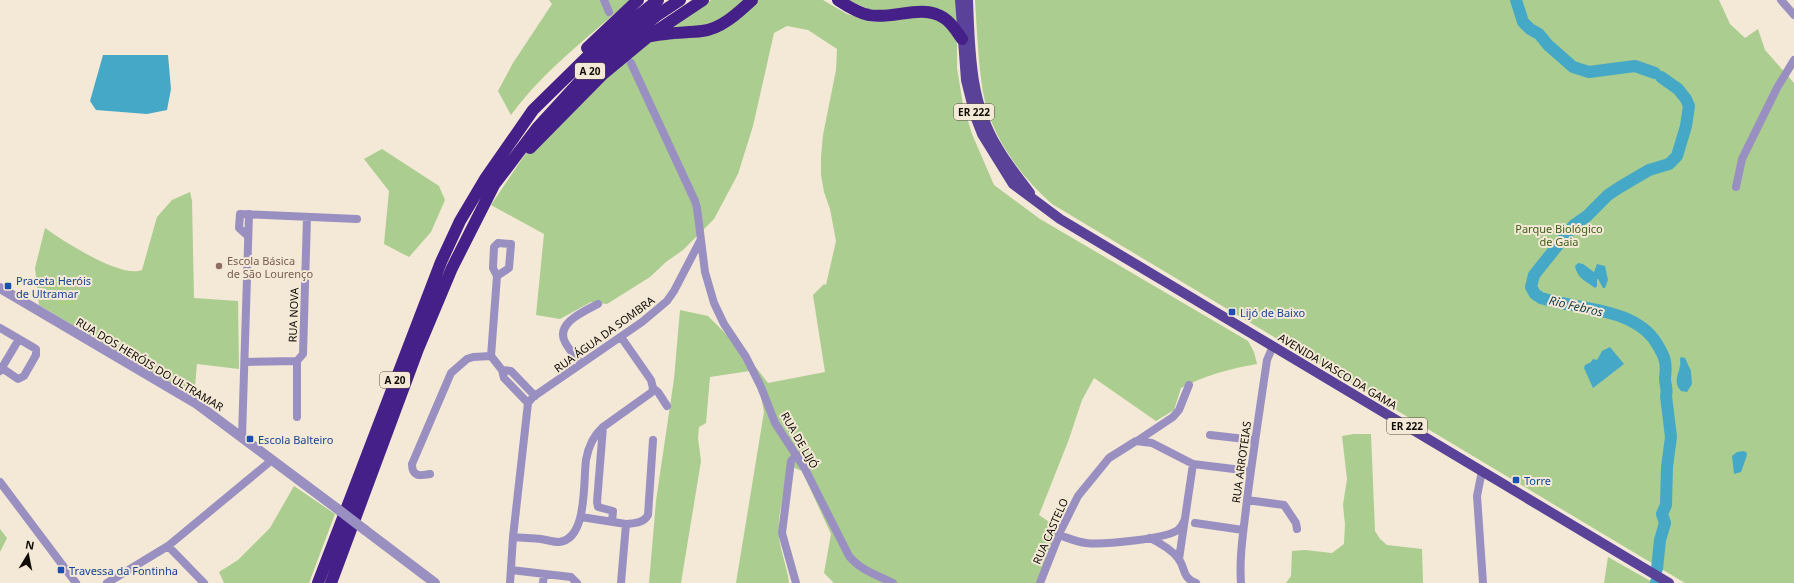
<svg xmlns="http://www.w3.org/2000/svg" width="1794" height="583" font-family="'Noto Sans',sans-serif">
<rect width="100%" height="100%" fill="#f4e8d6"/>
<path fill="#abcd8f" d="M549,0h81c-41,37 -86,70 -119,115l-13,-24 15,-28 39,-59z
M711,0h34l-13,13 -20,11 -43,5z
M753,0h70l24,14 26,8 41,-5 23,1 15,14 5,11v25l6,37 9,29 22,51 46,34 208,122 6,11 3,12c-25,4 -54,12 -76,24l-7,22 -18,11 -62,-43 -12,22 -13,39 -30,76 19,13 -21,55h-203l-10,-10 7,-39 -29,-63 -12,-5c-5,22 -13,48 -11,71 2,16 8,30 10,46h-53l28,-171 -8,-42 -46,7 -4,46 -7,4 -1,11 3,23 -20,122h-32l7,-82 18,-122 6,-69 28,6 36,36 24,31 57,-11 -12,-77 11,-11 2,1 10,-44 -6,-32 -6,-17 -3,-17v-18l2,-22 13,-65 1,-21 -29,-19 -21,-4 -13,7 -21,93 -15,48 -24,45 -31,31 -17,12 -16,15 -43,27 -16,-2 -31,17 -24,-4 8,-81 -53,-29 35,-52 43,-46 84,-71 51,-1z
M847,0h109l1,21 -1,2 -87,-14z
M975,0h744l11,24 15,14 13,-9 7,21 29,33v500h-109l-633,-379c-32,-28 -62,-69 -69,-112 -5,-31 -6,-62 -8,-92z
M382,149l57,37 6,14 -14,32 -22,25 -25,-13 5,-53 -25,-32z
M190,192l2,9 2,97 44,3 1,68 -42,-5 -3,33 -155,-92 -4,-37 10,-40c18,13 77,51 97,42l15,-53 15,-17z
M1354,434h17l4,97 5,8 7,6 35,4 1,34h-137l5,-7 1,-25 13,-1 27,3 12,-9 1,-20 -2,-19 4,-26 -5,-43z
M294,486l41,28 -26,69h-85l-5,-11 19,-12 32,-32z
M0,529l7,9 -7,14z
M1608,557l46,26h-50z"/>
<path fill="#46a8c7" d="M103,55h65l3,34 -4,21 -20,4 -51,-4 -6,-9z
M1578,263l5,1 11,8 3,-8 8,2 3,14 -3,8h-2l-5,-9h-1v7l-2,2c-9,-7 -18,-10 -20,-22z
M1610,347l14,17 -31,24 -9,-20 1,-3 6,-3 2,-3 4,1 5,-9z
M1681,357l4,1 6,13 1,13 -5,8 -6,-1c-8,-9 -3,-15 -1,-25 1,-4 -1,-6 1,-9z
M1744,451l3,2c0,4 -4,13 -6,19l-7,2 -2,-18 5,-4z"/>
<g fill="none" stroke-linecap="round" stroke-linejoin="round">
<path stroke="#46a8c7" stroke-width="12" d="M1516,0l7,22 7,7 9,5 9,11 25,22 16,5 46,-6 20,7
M1657,569l3,-29 5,-17 -3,-9 4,-9 1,-38 4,-30 -5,-41c2,-6 -1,-11 -1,-18 2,-15 0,-21 -8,-34 -22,-37 -79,-34 -116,-46l-6,-4 -4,-7 3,-12 40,-50 13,-9 21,-21 12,-8 29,-17 20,-6 8,-8 9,-30 3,-20 -3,-7 -8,-10 -17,-12
M1656,583v-1"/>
<path stroke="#9990c1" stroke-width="8" d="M604,0l5,12
M1781,0l13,15
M631,63l64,138 2,7 8,64 9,31 10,21 22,33 15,30 14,36 30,46 44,87c11,14 28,19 44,27
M1736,187l6,-28 35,-71 17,-28
M248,236l-9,-8 1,-14 117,5
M497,276l-4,-8 1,-21 4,-4 13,1 -2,24 -12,8 -6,80 11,14 2,8 24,25
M0,328l19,11 -19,32
M245,362l52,-1 6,-7 4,-137
M581,364c-5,-7 -12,-14 -16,-22 -10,-19 20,-31 33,-38
M2,368l16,11 6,-3 12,-21v-6l-17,-10
M502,370l9,1 24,25
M653,388l5,4 9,14
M297,417v-56
M603,427l-6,75 1,5 15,4 -1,11
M1210,435l44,5
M242,437l7,-223
M1137,441l36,-24 6,-7 10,-25
M1482,471l-5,25 6,87
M430,474c-10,2 -18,3 -18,-10l39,-91 16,-14 6,-2 18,-1
M0,482l76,101
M1247,500l37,5 12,18 1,6
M581,517l45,7 -5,59
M1195,523l48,7
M626,524c8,-1 18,-1 22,-9l5,-75
M1059,535c9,3 18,7 27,8 15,2 83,-4 93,-14 2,-2 4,-5 5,-8
M513,537c10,1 19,1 28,2 6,1 13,3 18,3 29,-3 24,-61 27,-82 2,-12 8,-25 17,-33l49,-35 1,-4 -2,-8 -30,-43
M1150,538c10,5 21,11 28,20 8,10 3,19 18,25
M168,546l36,37
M1179,559l14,-95
M511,570l60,7 6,6
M107,583l61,-37 104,-86
M510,583l3,-46 15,-134 5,-6 109,-75 25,-21 7,-10 26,-50
M543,583l1,-9
M796,583l-14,-50 9,-72 6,-6
M1040,583l21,-53 17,-34 31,-38 27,-17 16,2 41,21 57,7
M1241,583c-2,-28 3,-55 6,-83 6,-46 13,-93 20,-140l6,-14"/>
<path stroke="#9990c1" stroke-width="10" d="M0,288l197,116 142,106
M365,530l70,53"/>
<path stroke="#5a4299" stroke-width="10" d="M960,0l6,80 9,36 7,18 31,50 47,35 609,364
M968,0c2,51 2,103 30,148 9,16 21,30 32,45"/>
<path stroke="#462089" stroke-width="12" d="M838,0c9,6 20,13 31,15 24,5 53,-12 75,3 8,5 13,14 18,21
M652,36c17,-4 33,-3 50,-5 19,-2 36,-18 50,-31
M587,48l51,-48
M530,148l72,-73 47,-39 54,-36
M318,583l123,-321 19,-41 25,-42 48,-69 53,-52 72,-58
M331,583l87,-234 34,-81 42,-83 43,-57 56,-61 63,-51 24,-16"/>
<path stroke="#9990c1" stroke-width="10" d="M339,510l26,20"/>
</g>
<circle fill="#8d6e63" stroke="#f4e8d6" stroke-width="1.5" cx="219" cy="266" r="4"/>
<g fill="#1a4fb4" stroke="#f4e8d6" stroke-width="1.5">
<rect x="4" y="282" width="8" height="8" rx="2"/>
<rect x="1228" y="308" width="8" height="8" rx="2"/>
<rect x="246" y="435" width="8" height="8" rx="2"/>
<rect x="1512" y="476" width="8" height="8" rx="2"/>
<rect x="57" y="566" width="8" height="8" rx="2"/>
</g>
<g text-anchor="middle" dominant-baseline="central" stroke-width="4" stroke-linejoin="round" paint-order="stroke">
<g fill="#f4e8d6" stroke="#544e44" stroke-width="1">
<rect x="575" y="63" width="30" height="16" rx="3"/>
<rect x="954" y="104" width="40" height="16" rx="3"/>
<rect x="380" y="372" width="30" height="16" rx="3"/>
<rect x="1387" y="418" width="40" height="16" rx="3"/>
</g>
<g font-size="10" font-weight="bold" fill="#100c06">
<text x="590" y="71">A 20</text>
<text x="974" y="112">ER 222</text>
<text x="395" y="380">A 20</text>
<text x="1407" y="426">ER 222</text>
</g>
<g font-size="11" fill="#3f601a" stroke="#f4e8d6">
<text x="1559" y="228">Parque Biológico<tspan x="1559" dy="13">de Gaia</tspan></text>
</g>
<g font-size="11" fill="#785e54" stroke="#f4e8d6" text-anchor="start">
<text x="227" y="260">Escola Básica<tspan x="227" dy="13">de São Lourenço</tspan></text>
</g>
<g font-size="11" fill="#164399" stroke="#f4e8d6" text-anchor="start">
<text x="16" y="280">Praceta Heróis<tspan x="16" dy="13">de Ultramar</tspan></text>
<text x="1240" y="312">Lijó de Baixo</text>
<text x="258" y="439">Escola Balteiro</text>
<text x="1524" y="480">Torre</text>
<text x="69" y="570">Travessa da Fontinha</text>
</g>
<g font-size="11" fill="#100c06" stroke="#f4e8d6">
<text transform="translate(293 315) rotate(-88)">RUA NOVA</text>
<text transform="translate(604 334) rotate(-36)">RUA ÁGUA DA SOMBRA</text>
<text transform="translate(150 364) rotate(31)">RUA DOS HERÓIS DO ULTRAMAR</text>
<text transform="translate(1338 371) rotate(31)">AVENIDA VASCO DA GAMA</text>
<text transform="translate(800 440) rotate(60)">RUA DE LIJÓ</text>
<text transform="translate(1241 462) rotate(-82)">RUA ARROTEIAS</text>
<text transform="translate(1050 531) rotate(-66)">RUA CASTELO</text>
</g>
<g font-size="12" font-style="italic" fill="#133e4c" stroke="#f4e8d6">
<text transform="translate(1576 306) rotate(13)">Rio Febros</text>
</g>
</g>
<g transform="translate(28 555) rotate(10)" stroke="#f4e8d6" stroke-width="3" paint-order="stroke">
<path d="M0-3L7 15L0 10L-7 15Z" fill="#100c06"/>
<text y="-6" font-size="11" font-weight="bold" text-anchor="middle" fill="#100c06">N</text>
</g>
</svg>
